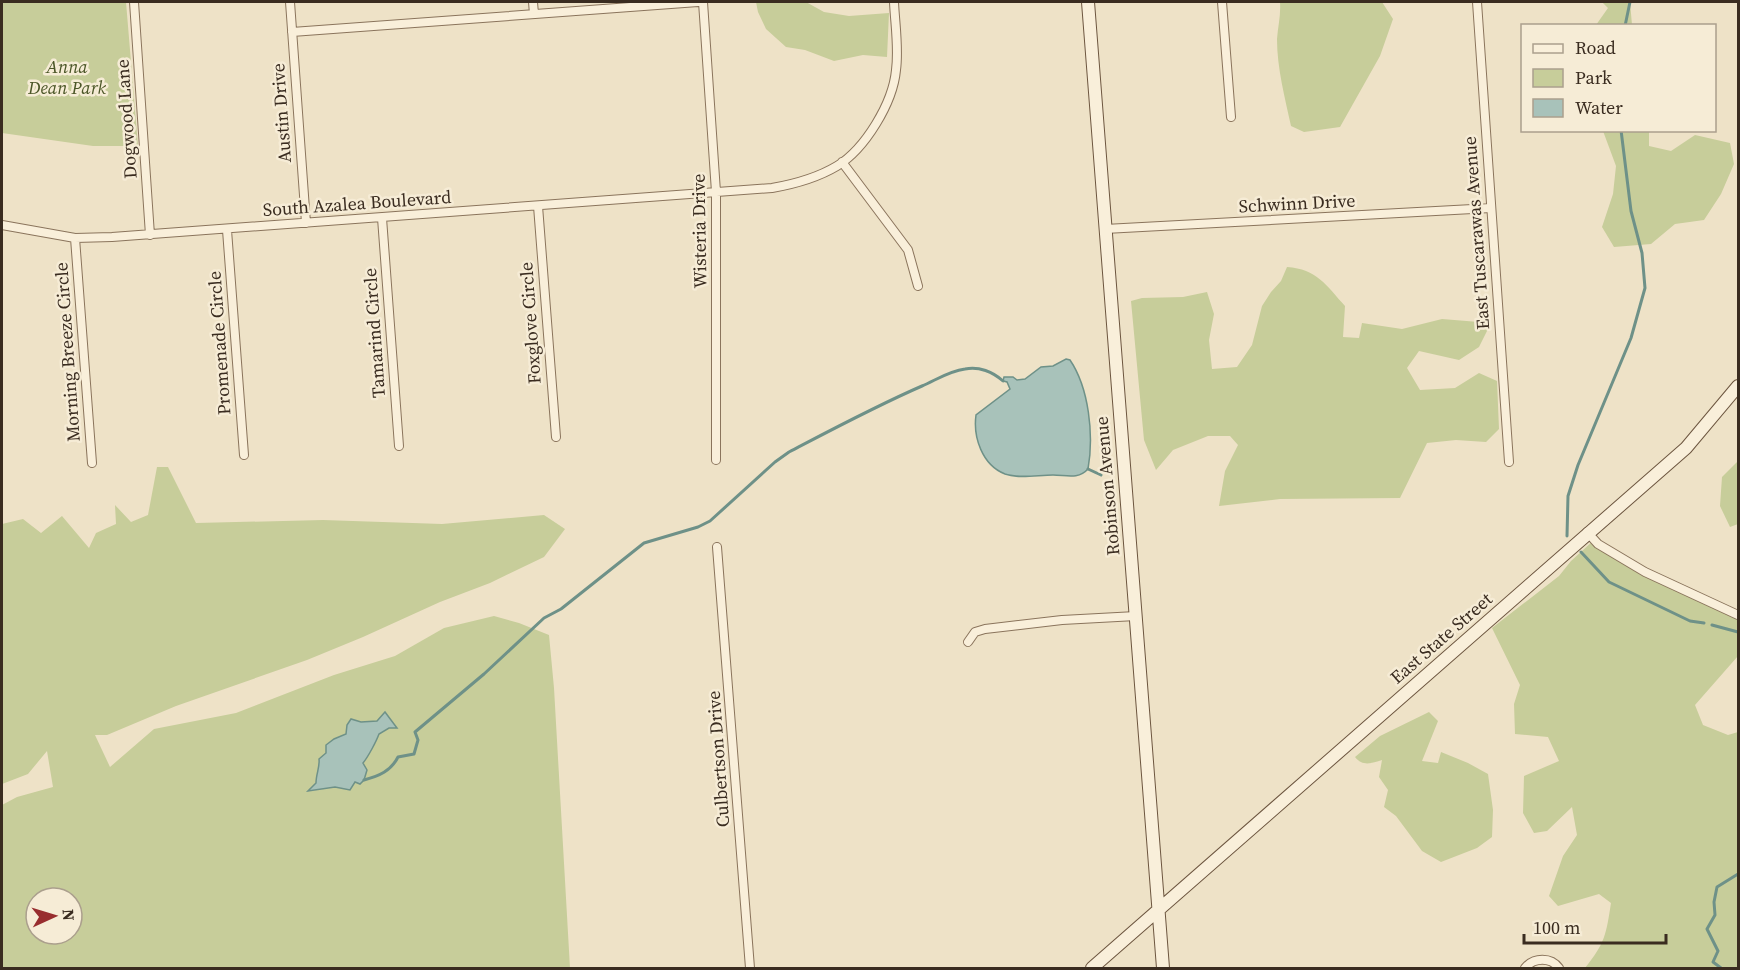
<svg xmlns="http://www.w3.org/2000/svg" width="1740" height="970" font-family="'Source Serif 4',serif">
<rect width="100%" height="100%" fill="#eee2c7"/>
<path fill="#c7cd9a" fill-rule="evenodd" d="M2,2h124l12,144h-45l-91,-13z
M756,2h50l18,10 25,4 40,-3 -2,44 -24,-2 -29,6 -29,-11 -19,-3 -20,-18 -8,-17z
M1280,2h102l11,17 -13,37 -40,71 -36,5 -13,-6c-6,-28 -14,-58 -14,-87 1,-13 4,-24 3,-37z
M1602,2h28l2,23h-36l12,-17z
M1603,131h46v15l22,5 24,-16 35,8 4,21 -13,30 -17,26 -29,4 -24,20 -37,3 -12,-20 11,-33 3,-28z
M1287,267c30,2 39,18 58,39l-2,31 16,1 3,-15 40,6 40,-10 49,4 -12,24 -20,13 -40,-9 -12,17 13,22 35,-2 24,-15 18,8 2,48 -13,13 -30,-2 -29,3 -27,55 -120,1 -61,7 6,-35 13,-26 -8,-9h-22l-35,14 -17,20 -12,-30 -13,-139 11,-3 41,-1 24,-5 7,22 -5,26 3,29 25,-2 15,-22 10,-39 9,-14 10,-11z
M1738,461v63l-8,3 -10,-21 2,-29z
M157,467h11l28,56 127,-3 119,4 102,-9 21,14 -21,28 -54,26 -50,19 -77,35 -56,23 -131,46 -69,29h-12l15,32 44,-38 82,-16 98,-38 61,-19 49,-28 50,-12 25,7 30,12 5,53 16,280h-568v-163l15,-8 36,-10 -6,-36 -19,23 -26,10v-260l21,-5 18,14 21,-17 27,32 7,-15 20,-9 -1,-19 16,17 17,-7zM36,898h36v36h-36z
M1594,540l4,4 140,71v41l-43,49 8,20 25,10 10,-3v236h-153c20,-25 21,-33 26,-65l-12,-9 -41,12 -9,-10 14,-40 14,-21 -5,-28 -25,24 -13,2 -11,-20 1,-37 35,-15 -11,-24 -33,-3 -1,-30 6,-19 -28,-57 67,-52 12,-15z
M1429,712l9,9 -16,40 16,2 3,-11 27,11 20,11 5,36 -1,27 -15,11 -36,14 -19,-11 -26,-35 -12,-9 4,-17 -9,-13 3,-17c-10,3 -19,7 -27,-3l25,-21z"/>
<path fill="#a8c2ba" stroke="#6e9188" stroke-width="1.5" d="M1066,359l4,1c19,28 24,75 18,109 -10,11 -22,6 -35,6 -15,0 -34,4 -48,-1 -23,-9 -32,-37 -29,-59l34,-26 -3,-7 -4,-1 1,-4h9l4,3 8,-1 16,-12 12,-1z
M385,712l12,16h-8l-10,6c-3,8 -11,23 -16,29l4,7 -3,10 -4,4 -5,-2 -5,8 -15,-3 -27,4 8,-8c0,-9 4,-16 3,-24l7,-6v-8l8,-6 12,-5 1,-9 4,-6 10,3 16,-1z"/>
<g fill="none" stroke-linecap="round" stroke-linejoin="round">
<path stroke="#6e9188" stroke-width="3" d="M1625,26l5,-24
M1088,469l13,6
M1567,536l1,-40 10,-31 53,-127 14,-50 -3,-35 -11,-42 -10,-81
M1581,552l28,30 81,39 14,2
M1712,625l26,7
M364,780c15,-4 27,-9 34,-23l16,-3 4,-14 -3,-8 69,-58 60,-56 17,-9 83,-66 54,-16 12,-6 65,-59 14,-10c44,-23 87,-46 133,-66 14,-6 27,-15 43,-17 14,-3 28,3 38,12
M1721,968l-8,-6 5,-11 -11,-22 8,-14 -1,-13 3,-15 21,-13"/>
<defs>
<path id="street" d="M134,2l16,233
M290,2l16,221
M533,2l1,12
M703,2l13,190v268
M1222,2l9,115
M1477,2l32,460
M292,32l406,-30
M842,162l66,88 10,36
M538,206l18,231
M382,218l17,228
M2,225l73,13 37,-1 660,-49c23,-4 45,-10 65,-22 28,-17 56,-63 59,-96 3,-22 -1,-46 -2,-68
M1105,229l386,-21
M227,230l17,225
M75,238l17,225
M1587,532l11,12 47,28 93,43
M717,547l33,421
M968,642l7,-10 10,-3 77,-9 74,-4
M1525,968c9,-11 26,-11 34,0"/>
<path id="secondary" d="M1088,2l75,966
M1092,968l594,-520 52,-62"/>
</defs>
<use href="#street" stroke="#8a745c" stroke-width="10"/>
<use href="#secondary" stroke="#6c553f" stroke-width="14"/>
<use href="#street" stroke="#f9efda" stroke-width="8"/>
<use href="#secondary" stroke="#f9efda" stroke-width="12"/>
</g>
<g text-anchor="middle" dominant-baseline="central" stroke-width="5" stroke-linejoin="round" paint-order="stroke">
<g font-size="18" font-style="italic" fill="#4b5627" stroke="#f6ecd6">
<text x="67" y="66">Anna<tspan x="67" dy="21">Dean Park</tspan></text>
</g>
<g font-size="18" fill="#3a2c20" stroke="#f6ecd6">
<text transform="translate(281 113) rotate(-94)">Austin Drive</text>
<text transform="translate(126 119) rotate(-94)">Dogwood Lane</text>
<text transform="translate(357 203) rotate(-4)">South Azalea Boulevard</text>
<text transform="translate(1297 203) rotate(-3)">Schwinn Drive</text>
<text transform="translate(699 231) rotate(-91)">Wisteria Drive</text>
<text transform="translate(1476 233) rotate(-94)">East Tuscarawas Avenue</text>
<text transform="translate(530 323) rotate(-94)">Foxglove Circle</text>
<text transform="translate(374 333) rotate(-94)">Tamarind Circle</text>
<text transform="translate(219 343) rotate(-94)">Promenade Circle</text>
<text transform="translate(67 352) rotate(-94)">Morning Breeze Circle</text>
<text transform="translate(1107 486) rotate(-95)">Robinson Avenue</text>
<text transform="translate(1441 638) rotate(-41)">East State Street</text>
<text transform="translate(718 759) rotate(-94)">Culbertson Drive</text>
</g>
</g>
<rect width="1740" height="970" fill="none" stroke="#3a2c20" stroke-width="6"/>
<rect x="1521" y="24" width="195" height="108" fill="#f6ecd6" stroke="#ab9f8d" stroke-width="1.5"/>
<rect x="1533" y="44" width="30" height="9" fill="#f9efda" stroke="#ab9f8d" stroke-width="1.5"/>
<text x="1575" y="54" font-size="18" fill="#3a2c20">Road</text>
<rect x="1533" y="69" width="30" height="18" fill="#c7cd9a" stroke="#ab9f8d" stroke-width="1.5"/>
<text x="1575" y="84" font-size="18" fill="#3a2c20">Park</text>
<rect x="1533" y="99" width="30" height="18" fill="#a8c2ba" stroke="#ab9f8d" stroke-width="1.5"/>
<text x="1575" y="114" font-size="18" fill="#3a2c20">Water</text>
<g transform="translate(54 916) rotate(86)"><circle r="28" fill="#f6ecd6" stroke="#ab9f8d" stroke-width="1.5"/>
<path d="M0-4.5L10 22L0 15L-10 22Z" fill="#982d2e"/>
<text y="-9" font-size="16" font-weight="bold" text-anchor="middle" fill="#3a2c20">N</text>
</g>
<path d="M1524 934v9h142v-9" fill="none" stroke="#3a2c20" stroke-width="3"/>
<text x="1533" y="934" font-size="18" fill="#3a2c20" stroke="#f6ecd6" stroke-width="4.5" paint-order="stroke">100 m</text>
</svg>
